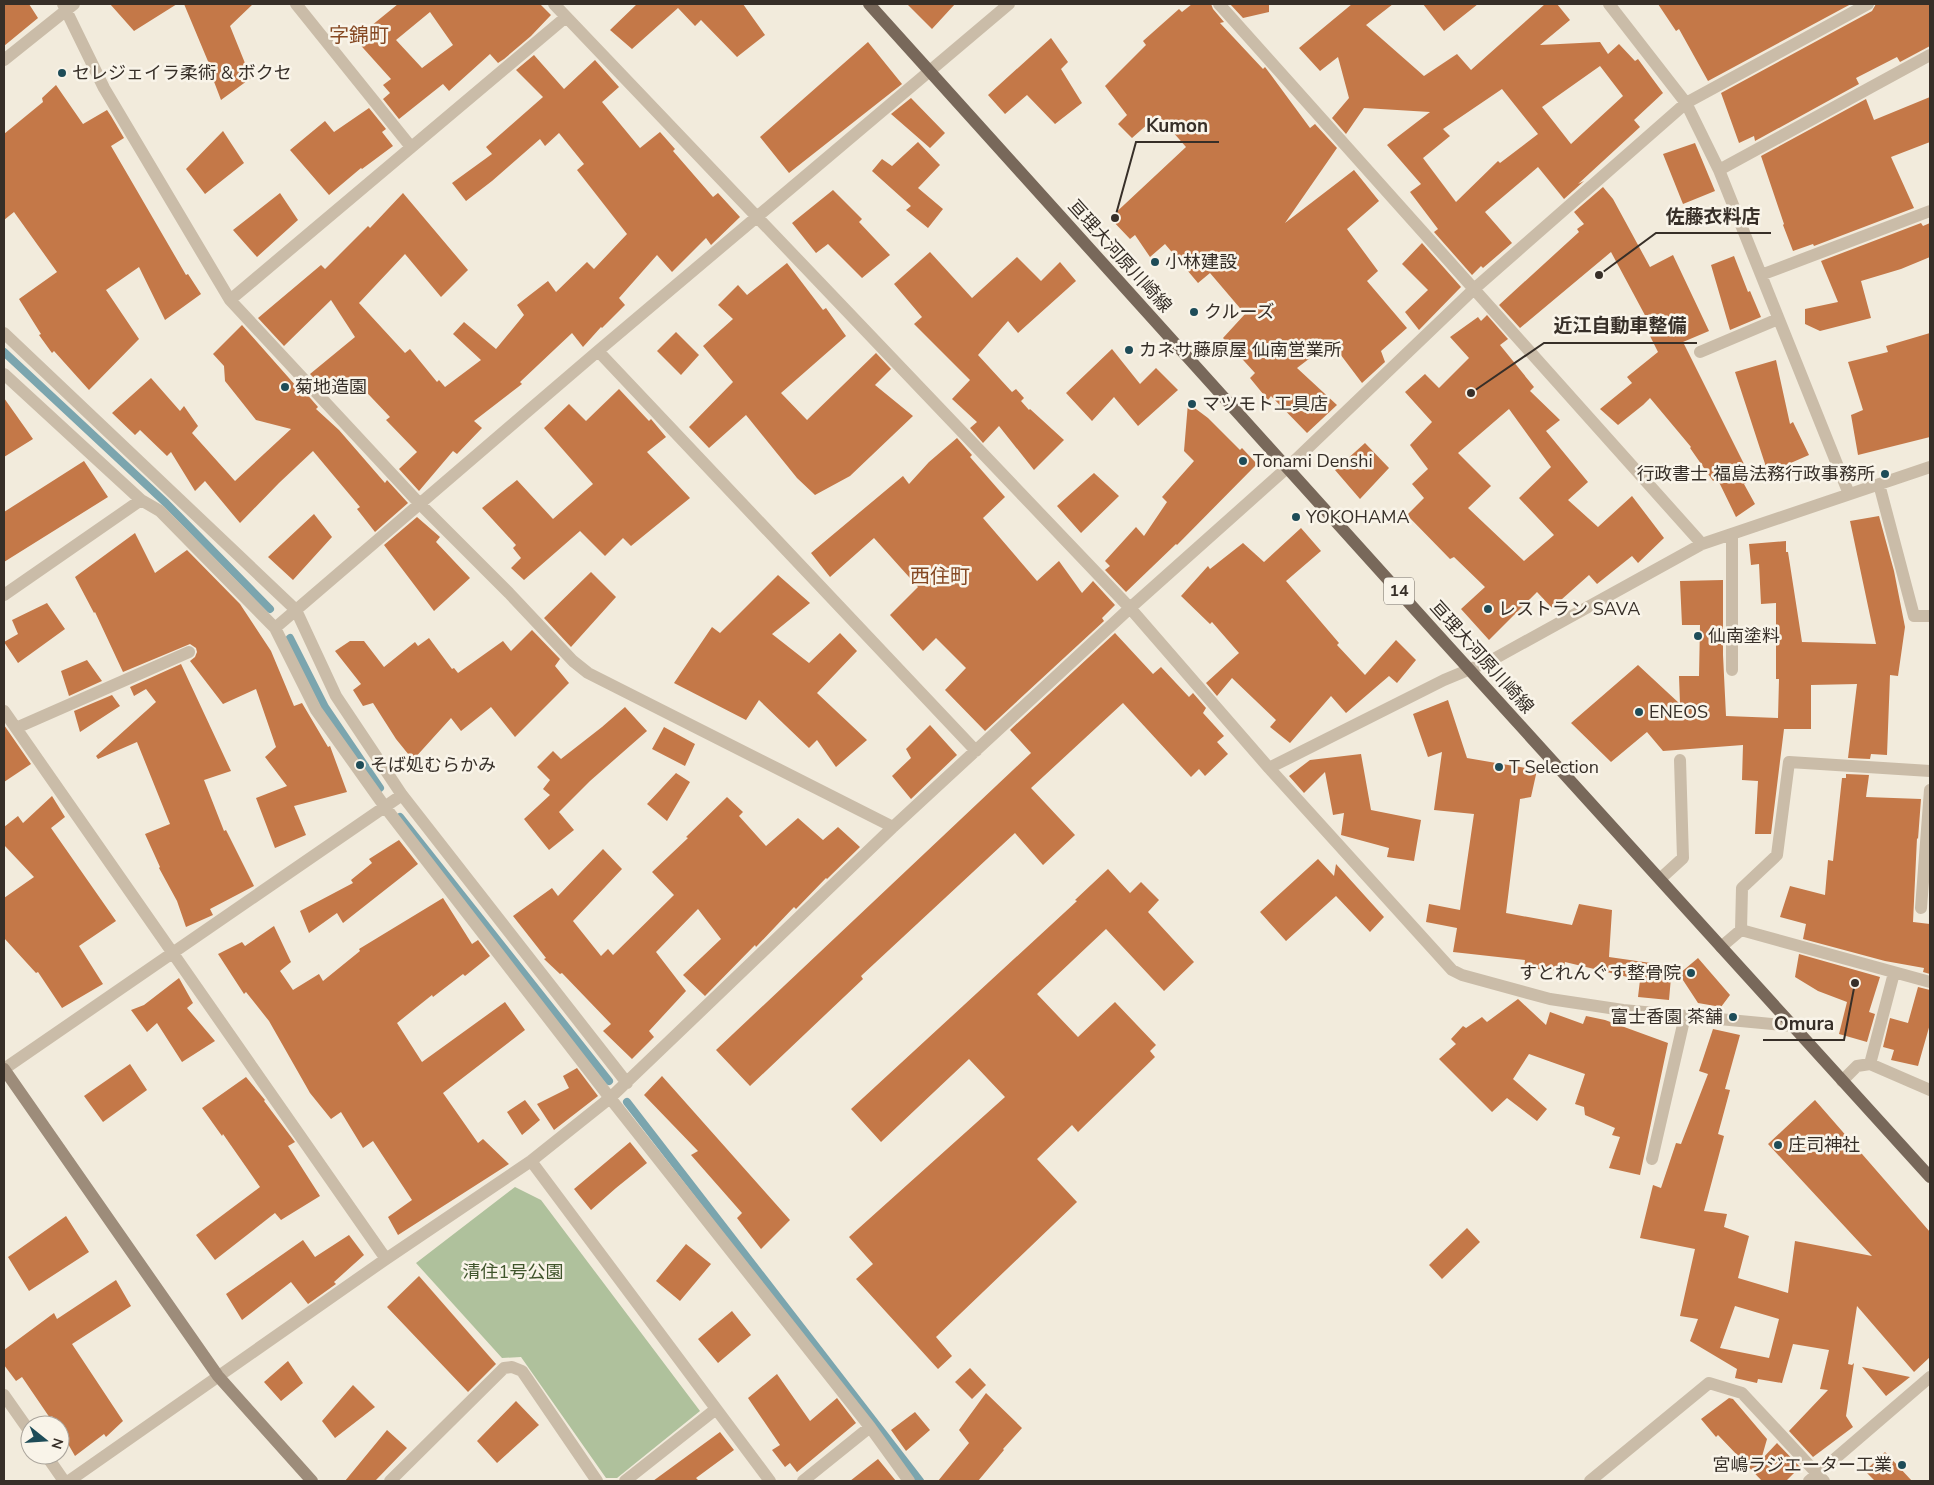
<svg xmlns="http://www.w3.org/2000/svg" width="1934" height="1485" font-family="'Nunito Sans','Noto Sans JP',sans-serif">
<rect width="100%" height="100%" fill="#f2ebdc"/>
<path fill="#afc19c" d="M515,1187l26,13 159,211 -83,67h-11l-85,-121 -19,1 -86,-95z"/>
<g fill="none" stroke-linecap="round" stroke-linejoin="round">
<path stroke="#7ba5ae" stroke-width="8" d="M4,352l162,151 104,106
M290,638l35,69 55,81
M400,817l209,264
M627,1102l293,379"/>
</g>
<path fill="#c47848" fill-rule="evenodd" d="M4,4h25l9,14 -34,28z
M110,4h67l-43,27z
M184,4h69l-23,22 21,52 -30,22 -8,-21 2,-1z
M398,4h142l11,11 -20,21 -27,23 -6,4 -8,-9 -41,37 -6,-7 -44,35 -16,-20 7,-6 -7,-8 8,-6 -36,-40zM430,12l23,33 -31,23 -26,-28z
M637,4h106l22,31 -28,22 -36,-37 -6,6 -17,-18 -46,41 -22,-19z
M907,4h48l-23,25z
M1192,4h19l2,5 11,13 -4,1 43,46 2,-2 6,8 39,53 5,-4 22,24 -52,75 69,-53 25,31 -32,28 31,42 -11,10 40,47 -26,23 4,11 -23,21 -31,-41 -34,26 40,37 -30,28 -36,-37 -3,4 -18,-22 5,-5 -32,-35 22,-24 -35,-41 -12,10 -33,-39 -15,13 -15,-22 -5,4 -20,-21 76,-71 -28,-32 -26,23 -14,-14 9,-9 -22,-29 41,-41 -3,-4 36,-32 3,3z
M1230,4h39v8l-26,6z
M1352,4h41l-27,21 58,51 33,-22 14,16 74,-66h12l13,16 -30,25 60,-3 8,12 11,-10 16,17 3,-2 25,34 -29,27 6,7 -62,57 6,-3 -20,18 -26,-32 -53,45 27,31 -29,25 -2,-2 -9,9 -38,-43 4,-3 -28,-37 11,-8 -34,-39 43,-33 -66,-4 -18,26 -14,-16 17,-20 -11,-41 -18,14 -21,-23zM1600,66l23,30 -52,48 -29,-37zM1502,89l36,45 -38,29 -2,-2 -42,41 -33,-44 27,-22 -7,-7z
M1423,4h55l-34,27z
M1658,4h193l-143,77 -29,-52 -3,2z
M1876,4h54v42l-30,16 -3,-5 -41,21 3,6 -104,57 -1,-5 -15,7 -18,-50 151,-82z
M1051,38l17,24 -7,7 21,34 -27,21 -28,-29 -22,19 -17,-19z
M868,42l34,42 -113,89 -29,-36z
M534,55l30,34 31,-29 24,27 -17,15 38,46 20,-16 15,17 -2,2 40,46 5,-4 22,24 -29,28 -5,-7 -34,34 -15,-17 -38,43 6,7 -23,23 -1,-1 -18,20 -11,-14 -52,49 2,2 -48,37 8,7 -25,26 -4,-3 -34,40 -20,-22 18,-17 -31,-32 4,-3 -37,-39 -22,18 -21,-22 45,-37 -24,-37 -47,46 -26,-28 63,-53 4,4 43,-43 2,2 33,-35 65,77 -27,27 -36,-43 -46,49 46,50 5,-4 27,33 2,-2 6,7 36,-27 -28,-26 11,-12 32,27 28,-34 -7,-10 31,-24 8,11 31,-30 7,7 33,-35 -50,-64 7,-6 -25,-31 -14,13 -5,-7 -48,42 -26,20 -14,-18 40,-29 -6,-7 57,-50 -27,-27z
M56,85l27,39 24,-14 4,6 13,22 -13,8 75,129 2,-1 13,20 -36,26 -26,-53 -33,23 33,49 -50,51 -35,-39 -2,2 -13,-18 2,-1 -22,-35 38,-27 -43,-60 -10,8v-86l39,-32 -1,-4z
M1930,97v45l-39,15 23,51 -100,38 -1,-2 -20,7 -10,-26 1,-1 -23,-68 105,-57 8,21z
M911,98l34,35 -15,15 -39,-34z
M369,108l17,21 -4,3 11,14 -31,23 -1,-1 -32,27 -39,-45 35,-29 9,11z
M223,131l21,32 -39,31 -19,-25z
M918,142l22,23 -22,23 25,21 -15,19 -22,-18 5,-4 -39,-35 10,-12 10,7z
M1695,143l20,48 -32,13 -20,-50z
M1603,187l10,12 37,68 23,-12 36,76 -26,11 69,138 -8,4 11,20 -19,13 -19,-39 -4,3 -23,-33 1,-1 -41,-49 -7,7 -25,20 -18,-16 32,-26 -5,-6 31,-25 -9,-18 5,-2 -43,-80 -91,76 -21,-23 80,-73 -2,-3 7,-5 -10,-12z
M833,190l29,29 -3,3 31,33 -28,23 -34,-34 -12,9 -24,-30z
M280,193l18,27 -41,37 -24,-27z
M1921,223l2,3 7,-3v34l-29,12 -40,12 10,37 -51,13 -15,-7v-15l33,-7 -17,-41z
M1422,243l39,44 -42,43 -14,-18 23,-22 -26,-26z
M930,252l42,46 45,-41 24,24 19,-19 16,19 -58,52 -10,-12 -30,34 34,37 4,-3 8,9 -3,3 8,9 1,-1 34,31 -30,30 -35,-44 -16,17 -13,-15 7,-6 -25,-23 18,-19 -56,-56 8,-7 -28,-33z
M1734,256l14,36 2,-1 11,26 -31,13 -19,-65z
M787,263l36,47 3,-2 20,28 -65,57 26,27 69,-67 15,16 -16,16 38,31 -63,60 -35,19 -18,-17 -51,-63 -37,33 -20,-21 44,-45 -30,-36 30,-27 -15,-14 20,-20 9,10z
M1487,315l21,24 -8,6 34,42 -4,4 30,29 -14,11 42,51 -20,18 30,27 34,-31 32,42 -26,25 -6,-7 -35,28 -8,-9 -37,33 -15,-16 -48,48 -28,-31 24,-22 -31,-30 -4,2 -43,-44 17,-17 -12,-14 16,-15 -18,-24 22,-23 -27,-30 20,-18 14,14 30,-30 -19,-21 28,-20 3,4zM1509,409l42,58 -32,31 35,37 -30,26 -56,-53 23,-22 -33,-33z
M242,325l54,61 2,-2 20,23 -2,2 23,21 46,53 2,-3 21,23 -33,29 -18,-23 3,-2 -47,-56 -34,32 -39,40 -35,-42 -10,10 -24,-39 -4,4 -27,-26 -5,5 -23,-22 39,-35 29,33 4,-5 14,20 -6,7 43,48 56,-52 -35,-9 -31,-39 -1,-15 -11,-12z
M676,332l23,23 -18,20 -24,-24z
M1930,333v104l-72,18 -7,-40 12,-5 -15,-48 40,-10 -2,-6z
M1112,349l28,35 16,-16 22,22 -40,36 -24,-29 -22,24 -26,-28z
M1776,360l14,64 3,-2 16,33 -41,18 -33,-101z
M619,389l30,32 2,-2 15,18 -19,15 43,46 -59,48 -8,-8 -18,18 -25,-25 -56,49 -13,-12 10,-10 -8,-10 3,-3 -34,-37 35,-28 36,39 40,-35 -49,-56 25,-24 17,17z
M4,398l29,41 -29,18z
M1188,403l20,15 32,32 2,-2 15,16 -80,81 -1,-1 -50,48 -21,-22 5,-4 -5,-5 31,-34 8,9 23,-34 -5,-5 32,-36 -10,-10z
M957,438l15,17 -2,2 35,40 -22,21 54,63 22,-20 23,32 11,-12 22,24 -13,13 2,3 -119,110 -40,-41 21,-22 -30,-30 -13,13 -33,-36 28,-28 -44,-49 -44,39 -19,-24 92,-77 6,8 20,-22z
M1365,443l24,25 -29,31 -25,-29z
M84,461l24,36 -104,65v-50z
M1094,473l25,23 -38,37 -24,-27z
M314,514l18,23 -39,43 -25,-23z
M1879,516l15,55 11,56 -7,49 -8,-1 -3,80 -16,-1 -1,5 -22,-1 9,-74 -46,1v44h-27l-13,105h-16l3,-53 -16,-1 1,-35 -80,6 -16,-19 -36,30 -40,-39 67,-58 42,39 -1,-28h20l1,-51h-18l-2,-44 43,-1v75l3,61 52,2 1,-39h-3v-76l-15,1 -2,-40 -8,1 -2,-21 37,-3v11h2l14,90 74,2 -26,-123z
M417,517l23,20 -4,5 34,36 -36,33 -50,-66z
M1301,528l20,23 -35,30 53,62 -2,2 28,30 31,-35 20,20 -19,23 -8,-7 -43,37 -15,-17 -41,47 -20,-16 6,-7 -44,-42 -15,18 -11,-13 33,-30 -27,-31 -2,2 -29,-28 27,-30 2,3 33,-26 21,19z
M135,533l20,40 32,-23 53,54 31,47 23,55 8,-3 26,44 2,-1 17,46 -53,14 12,29 -31,13 -19,-50 31,-12 -22,-29 11,-10 -20,-58 -33,15 -33,-43 5,-4 2,-5 -1,-4 -6,-4 -67,28 -28,-60 -1,1 -19,-36z
M591,572l25,25 -45,50 -27,-29z
M778,575l32,28 -38,31 37,29 31,-30 17,18 -40,42 50,47 -31,27 -19,-27 -8,8 -50,-48 -13,20 -72,-37 38,-56 8,6z
M47,603l18,26 -47,34 -14,-21 14,-8 -6,-14z
M532,630l28,29 -5,7 14,17 -54,54 -24,-30 -30,24 -10,-13 -38,42 -17,-21 -23,-36 -10,3 -10,-16 8,-6 -26,-33 15,-10h14l20,26 31,-25 3,4 11,-8 23,31 2,-1 4,5 45,-32 8,10z
M1115,633l38,41 8,-7 28,30 4,-4 13,15 -3,5 21,23 -7,6 11,12 -23,22 -6,-7 -8,8 -68,-74 -92,85 44,47 -32,30 -28,-32 -154,143 2,3 -113,107 -34,-36 315,-297 -21,-23z
M87,660l15,21 -33,15 -8,-25z
M181,664l50,107 -27,9 20,51 2,-1 28,56 -44,23 3,6 -27,12 -9,-26 -18,-33 1,-1 -15,-33 25,-10 -33,-82 -39,17 -2,-3 60,-54 -10,-13 -12,7 -4,-9z
M112,695l8,11 -40,26 -6,-21z
M1448,700l19,58 70,12 -6,27 -11,2 -14,114 66,12 7,-21 33,6 -3,47 63,9 -3,34 -31,-3 2,-17 -75,-18 -2,9 -39,-3 1,-8 -72,-8 4,-24 -31,-6 3,-18 31,6 14,-96 -40,-4 8,-58 -14,5 -15,-43z
M625,707l22,24 -57,50 -31,31 15,18 -25,20 -25,-31 26,-24 -7,-6 7,-9 -13,-13 16,-16 8,8 41,-32z
M4,725l27,39 -27,18z
M930,725l27,30 -46,44 -19,-23 19,-18 -5,-9z
M664,727l31,17 -10,22 -33,-17z
M1361,754l10,56 50,10 -7,41 -27,-4 2,-9 -48,-13 3,-22 -11,2 -8,-43 -21,21 -15,-17 21,-16z
M676,773l14,9 -23,39 -20,-17z
M1846,774l23,1 -3,22 55,2 -3,40 -1,-1 -4,84 17,2v50l-7,-2 1,-4 -39,-7 -82,-22 3,-15 -26,-7 10,-31 35,9 3,-35 5,1 9,-83h4z
M52,796l13,21 -14,11 65,93 -37,25 24,38 -41,24 -24,-36 -2,1 -32,-35v-40l30,-21 -30,-32v-18l14,-11 5,7z
M727,797l16,15 -4,4 27,30 32,-28 25,22 15,-13 22,20 -33,32 -1,-1 -30,31 -2,-2 -38,40 -1,-2 -50,51 -22,-21 38,-36 -23,-30 -42,43 30,39 -37,40 5,6 -22,22 -29,-28 8,-7 -49,-51 -2,1 -16,-15 2,-1 -33,-42 39,-28 6,8 45,-47 19,20 -49,52 28,35 7,-7 5,6 61,-60 -22,-23 36,-34 -2,-1z
M399,840l19,24 -75,59 -6,-10 -28,20 -9,-22 53,-28 -2,-3 21,-17 -3,-4z
M1318,859l16,17 2,-12 48,53 -14,15 -34,-36 -50,45 -26,-29z
M1108,869l22,24 11,-11 18,18 -11,12 46,50 -30,29 -58,-62 -69,65 41,43 37,-35 41,43 -6,6 5,6 -77,75 -6,-7 -35,34 40,43 -141,135 16,19 -14,13 -82,-90 17,-15 -24,-27 156,-140 -36,-38 -88,83 -30,-33 226,-208 -2,-1z
M443,898l29,46 6,-4 12,16 -25,20 -2,-2 -30,23 -1,-2 -35,28 25,39 83,-60 20,28 -82,63 35,50 5,-4 26,25 -111,71 -10,-18 24,-17 -39,-59 -10,7 -22,-36 -10,7 -21,-26 -41,-72 -23,-29 -2,2 -26,-40 24,-12 3,4 29,-20 17,36 -11,9 13,19 26,-16 4,7 37,-30 -1,-2z
M1799,954l81,23 -11,35 6,2 -8,28 -28,-8 8,-32 -29,-11 -23,-14z
M1698,958l32,37 -9,12 -23,-4 -19,-29z
M179,978l14,25 -6,5 28,33 -33,21 -25,-39 -10,9 -16,-22 13,-5z
M1918,987l12,3v34l-12,42 -27,-6 3,-10 -11,-3 7,-29 18,5z
M1518,999l28,26 4,-13 33,12 3,-8 19,4 63,23 -28,132 -31,-7 11,-31 -8,-2 3,-7 -30,-13 -1,-8 -9,-3 10,-30 -56,-20 -16,25 34,30 -10,12 -30,-23 -15,14 -53,-53 17,-15 -5,-5 12,-13 3,2 16,-11 5,5z
M1713,1029l27,6 -15,54 5,1 -12,44 6,2 -20,75 23,3 -3,13 25,9 -11,42 50,15 7,-52 77,15 -104,-112 47,-44 115,132v125l-16,15 -57,-66 -9,58 4,1 2,-2 -8,53 7,11 -40,30 -24,-26 39,-41 -8,-1 9,-39 -36,-6 -11,39 -24,-4 -1,4 -22,-5 2,-9 -47,-28 8,-22 -18,-3 15,-67 -55,-11 13,-53 8,3 15,-45 5,1 27,-70 -9,-3zM1735,1306l44,13 -10,39 -49,-10z
M130,1064l17,26 -44,32 -19,-26z
M577,1068l21,28 -44,34 -17,-26 32,-16 -6,-12z
M662,1076l128,144 -29,29 -24,-31 5,-5 -51,-58 7,-4 -54,-56z
M246,1077l19,23 -1,1 31,41 -7,4 32,50 -39,24 -6,-7 -60,47 -19,-25 64,-48 -37,-53 -1,2 -20,-28z
M525,1100l15,20 -18,15 -15,-23z
M630,1142l17,21 -31,25 -25,22 -17,-21z
M66,1216l23,36 -60,39 -21,-34z
M1467,1228l13,14 -38,37 -13,-14z
M349,1235l15,20 -30,27 2,2 -28,20 -17,-22 -49,38 -16,-26 77,-54 12,17z
M686,1244l25,20 -31,37 -24,-20z
M419,1276l77,88 -28,28 -81,-85z
M116,1280l15,26 -59,38 51,77 -17,16 -2,-3 -29,22 -15,-26v-5h-3l-5,-9 -2,2 -28,-41 -6,4 -12,-16v-15l50,-37 3,6z
M732,1311l19,24 -33,28 -20,-24z
M288,1361l15,22 -22,18 -17,-19z
M1862,1367l48,10 -24,19z
M970,1368l16,17 -14,14 -17,-17z
M777,1374l33,47 27,-23 19,25 -59,49 -7,-9 -5,4 -13,-17 8,-5 -32,-47z
M353,1385l22,22 -40,31 -13,-17z
M986,1393l36,35 -19,21 1,1 -26,31h-40l31,-38 -10,-13z
M1729,1398l4,1 34,40 -6,21 16,-17 23,24 -14,14h-24l-44,-46 -2,2 -15,-18z
M516,1401l23,24 -42,38 -20,-22z
M915,1412l15,18 -24,21 -15,-21z
M387,1430l20,18 -32,33h-30z
M720,1432l14,18 -38,28 3,3h-46z
M1885,1452l27,29h-37l-10,-10z
M878,1459l18,22h-46z"/>
<g fill="none" stroke-linecap="round" stroke-linejoin="round">
<path stroke="#cabca8" stroke-width="12" d="M63,4l41,84 126,212 189,203 90,90 64,68 15,12 305,154
M296,4l115,143
M554,4l576,604 139,160 175,-88 48,-20 210,-116 228,-77
M1219,4l483,540
M1609,4l77,99 33,67 130,324
M4,60l70,-56
M1719,170l211,-115
M1761,275l169,-64
M230,300l336,-283
M4,333l292,277 40,86 66,99 225,288
M598,351l378,400
M1700,352l78,-33
M4,374l137,126 19,11 115,117 41,82 69,97 225,291 260,329 39,54
M1879,484l35,132h16
M1732,534v136
M4,595l137,-95
M275,628l323,-277 411,-347
M4,711l382,548
M16,728l173,-76
M1269,768l183,202 10,5 88,24 73,11 170,16
M1660,879l23,-21 -3,-98
M1921,908l9,-118
M1741,930l1,-42 35,-33 12,-93 141,9
M1721,947l20,-17 189,52
M1870,1064l24,-91
M4,1069l398,-274
M1842,1081l15,-15 13,-2 60,26
M1652,1159l33,-143
M531,1161l239,320
M4,1395l26,37
M46,1455l18,26
M69,1481l317,-222 145,-98 79,-63 283,-271 237,-219 158,-141 186,-178 212,-186 182,-99
M390,1481l114,-113 8,-1 10,4 75,110
M625,1481l91,-72
M803,1481l67,-54
M1590,1481l119,-98 33,10 82,88
M1809,1481l121,-104"/>
<path stroke="#9d8c7a" stroke-width="12" d="M4,1069l214,307 94,105"/>
<path stroke="#78685a" stroke-width="12" d="M869,4l569,631 492,542"/>
</g>
<g fill="#1e4c58" stroke="#f9f4e9" stroke-width="2">
<circle cx="62" cy="73" r="5"/>
<circle cx="1155" cy="262" r="5"/>
<circle cx="1194" cy="312" r="5"/>
<circle cx="1129" cy="350" r="5"/>
<circle cx="285" cy="387" r="5"/>
<circle cx="1192" cy="404" r="5"/>
<circle cx="1243" cy="461" r="5"/>
<circle cx="1885" cy="474" r="5"/>
<circle cx="1296" cy="517" r="5"/>
<circle cx="1488" cy="609" r="5"/>
<circle cx="1698" cy="636" r="5"/>
<circle cx="1639" cy="712" r="5"/>
<circle cx="360" cy="765" r="5"/>
<circle cx="1499" cy="767" r="5"/>
<circle cx="1691" cy="973" r="5"/>
<circle cx="1733" cy="1017" r="5"/>
<circle cx="1778" cy="1145" r="5"/>
<circle cx="1902" cy="1465" r="5"/>
</g>
<g text-anchor="middle" dominant-baseline="central" stroke-width="5" stroke-linejoin="round" paint-order="stroke">
<rect fill="#f9f4e9" stroke="#716a62" stroke-width="1" x="1384" y="577.5" width="30" height="27" rx="4"/>
<g font-size="16" font-weight="bold" fill="#372f28">
<text x="1399" y="591">14</text>
</g>
<g font-size="18" fill="#372f28" stroke="#f9f4e9" text-anchor="start">
<text x="72" y="73">セレジェイラ柔術 &amp; ボクセ</text>
<text x="1165" y="262">小林建設</text>
<text x="1204" y="312">クルーズ</text>
<text x="1139" y="350">カネサ藤原屋 仙南営業所</text>
<text x="295" y="387">菊地造園</text>
<text x="1202" y="404">マツモト工具店</text>
<text x="1253" y="461">Tonami Denshi</text>
<text x="1875" y="474" text-anchor="end">行政書士 福島法務行政事務所</text>
<text x="1306" y="517">YOKOHAMA</text>
<text x="1498" y="609">レストラン SAVA</text>
<text x="1708" y="636">仙南塗料</text>
<text x="1649" y="712">ENEOS</text>
<text x="370" y="765">そば処むらかみ</text>
<text x="1509" y="767">T Selection</text>
<text x="1681" y="973" text-anchor="end">すとれんぐす整骨院</text>
<text x="1723" y="1017" text-anchor="end">富士香園 茶舗</text>
<text x="1788" y="1145">庄司神社</text>
<text x="1892" y="1465" text-anchor="end">宮嶋ラジエーター工業</text>
</g>
<g font-size="18" fill="#372f28" stroke="#f9f4e9">
<text transform="translate(1120 256) rotate(48)">亘理大河原川崎線</text>
<text transform="translate(1482 657) rotate(48)">亘理大河原川崎線</text>
</g>
<g font-size="18" fill="#40552c" stroke="#f9f4e9">
<text x="513" y="1272">清住1号公園</text>
</g>
<g font-size="20" fill="#854822" stroke="#f9f4e9">
<text x="359" y="35">字錦町</text>
<text x="940" y="576">西住町</text>
</g>
</g>
<path fill="none" stroke="#372f28" stroke-width="2" d="M1115 218L1136 142H1219M1599 275L1656 233H1771M1471 393L1544 343H1697M1855 983L1844 1040H1763"/>
<g fill="#372f28" stroke="#f9f4e9" stroke-width="2">
<circle cx="1115" cy="218" r="5"/>
<circle cx="1599" cy="275" r="5"/>
<circle cx="1471" cy="393" r="5"/>
<circle cx="1855" cy="983" r="5"/>
</g>
<g font-size="19" text-anchor="middle" font-weight="bold" fill="#372f28" stroke="#f9f4e9" stroke-width="5" stroke-linejoin="round" paint-order="stroke">
<text x="1177" y="132">Kumon</text>
<text x="1713" y="223">佐藤衣料店</text>
<text x="1620" y="332">近江自動車整備</text>
<text x="1804" y="1030">Omura</text>
</g>
<rect width="1934" height="1485" fill="none" stroke="#372f28" stroke-width="10"/>
<g transform="translate(45 1440) rotate(107)"><circle r="24" fill="#f9f4e9" stroke="#aba59c"/>
<path d="M0-4L9 19L0 12L-9 19Z" fill="#1e4c58"/>
<text y="-8" font-size="14" font-weight="bold" text-anchor="middle" fill="#372f28">N</text>
</g>
</svg>
